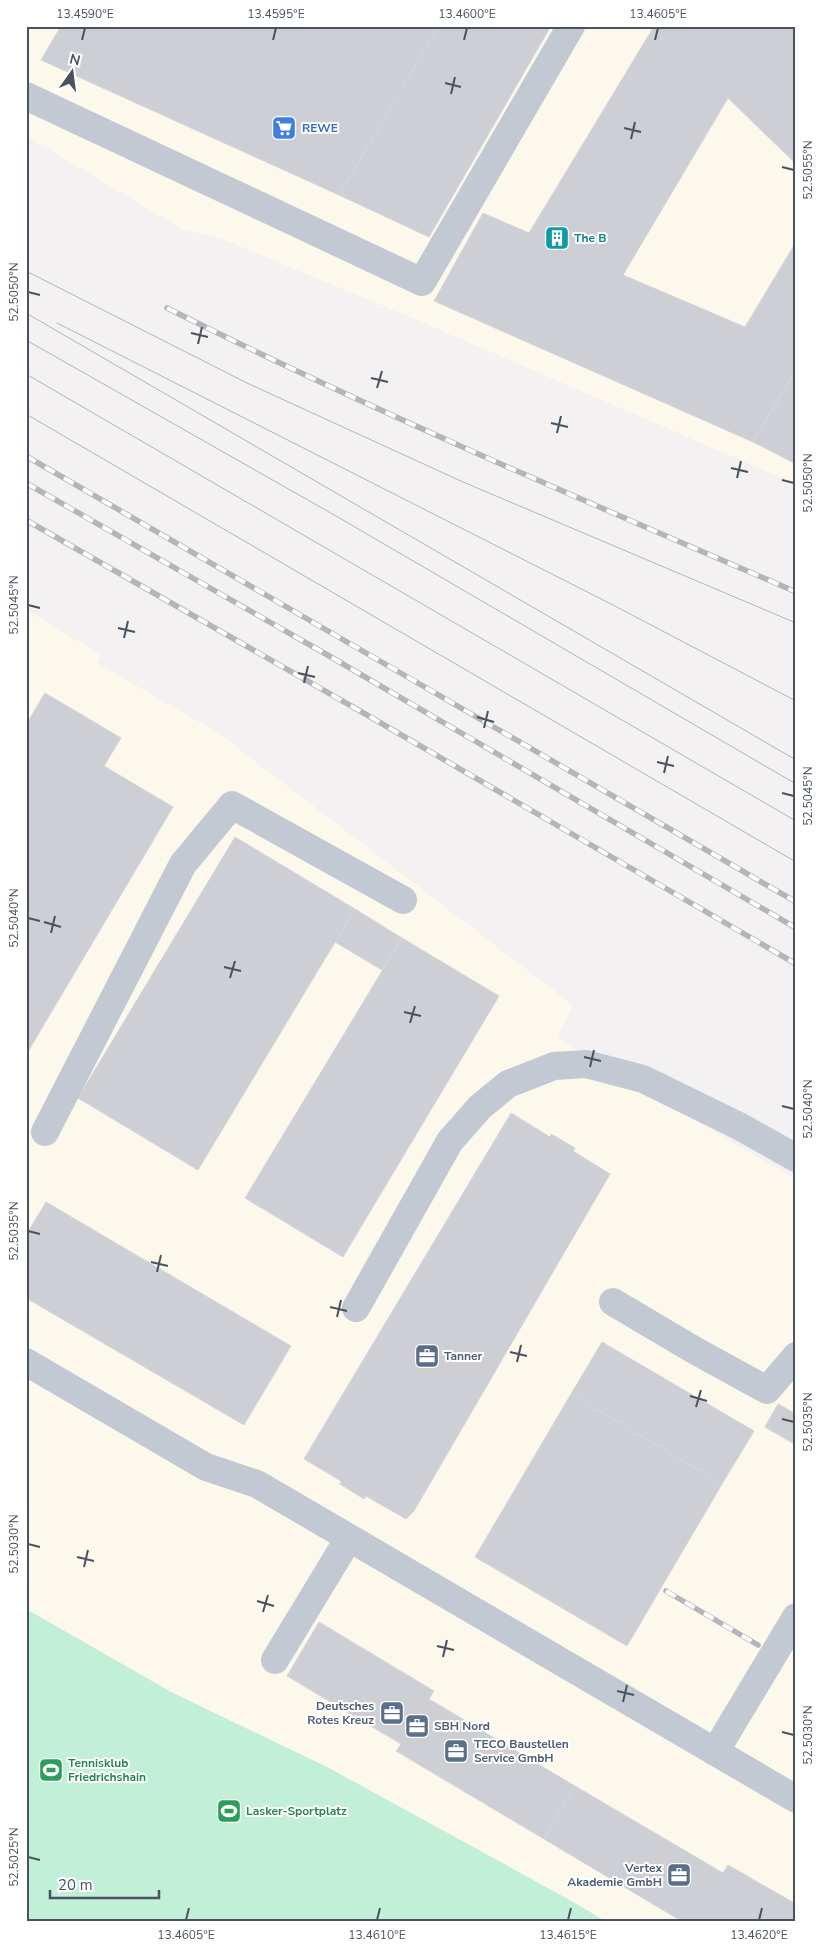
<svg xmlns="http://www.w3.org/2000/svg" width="822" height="1948" font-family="'Nunito Sans',sans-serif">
<rect width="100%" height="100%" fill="#f3f1f1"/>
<path fill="#fcf9ec" d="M26,26h770v458l-381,-165 -190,-79 -43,-11 -156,-93z
M26,610l75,45 -4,8 121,70 355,272 -16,33 239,142v742h-189l-41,-24 -237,-130 -158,-76 -145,-83z"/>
<path fill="#c1efd8" d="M26,1609l145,83 158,76 237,130 41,24h-581z"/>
<path fill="#cecfd5" stroke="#d5d6dc" d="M61,26h378l-100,169 -298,-135z
M439,26h112l-122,211 -90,-42z
M652,26h144v138l-68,-66 -105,177 122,52 51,-85v128l-43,72 -319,-141 49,-88 46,20 124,-205z
M796,370v94l-43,-22z
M45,693l76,45 -17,28 69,41 -147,248v-330z
M235,837l120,72 -157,261 -120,-72z
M355,909l47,29 -20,32 -47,-28z
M402,938l97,58 -156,261 -98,-59z
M511,1113l39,24 1,-3 24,14 -2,3 37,23 -196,337 -8,8 -40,-23 -2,3 -24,-15 1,-3 -37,-22z
M46,1202l245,144 -47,79 -218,-127v-63z
M602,1342l152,89 -32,53 -151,-90z
M571,1394l151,90 -95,162 -152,-89z
M778,1404l18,10v31l-31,-18z
M319,1622l115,69 -5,8 146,87 -31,53 -148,-88 5,-7 -114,-68z
M575,1786l148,87 5,-8 68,39v18h-94l-4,-2 -1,2h-14l-139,-83z"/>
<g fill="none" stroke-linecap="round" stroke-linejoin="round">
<path stroke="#c2c9d2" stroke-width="28" d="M26,96l396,186 149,-256
M45,1132l138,-268 49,-59 171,95
M613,1302l81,48 73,40 29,-34
M356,1308l94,-167 30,-34 28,-23 46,-18 32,-2 57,15 96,47 57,32
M26,1362l180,105 51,17 539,315
M275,1660l74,-122
M715,1752l81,-135"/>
<path stroke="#b3b5bb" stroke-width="1" d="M26,271l221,112 216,99 333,141
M26,313l770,447
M57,323l554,281 185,97
M26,340l310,176 460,268
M26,374l770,447
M26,414l770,448"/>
<defs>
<path id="rail" d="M167,308c206,103 418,193 629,284
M26,456l770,446
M26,483l298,170 472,275
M26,520l341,195 429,249
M666,1591l92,54"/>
</defs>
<use href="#rail" stroke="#b3b5bb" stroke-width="5.5"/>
<use href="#rail" stroke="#fff" stroke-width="4" stroke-dasharray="11" stroke-linecap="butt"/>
</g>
<path fill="none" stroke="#49525e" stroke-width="2" d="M82,40l3,-12M273,40l3,-12M464,40l3,-12M655,40l3,-12M445,83l16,4M451,94l4,-17M624,128l17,4M631,139l4,-17M782,167l12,3M28,292l12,3M191,333l17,4M198,344l4,-17M371,378l17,4M377,388l5,-17M551,423l17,4M557,433l4,-17M731,468l17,4M737,478l4,-17M782,480l12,3M28,605l12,3M118,628l17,4M124,638l4,-17M298,673l17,4M304,683l4,-17M477,717l17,5M484,728l4,-17M657,762l17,4M664,773l4,-17M782,793l12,3M28,918l12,3M44,922l17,5M51,933l4,-17M224,967l17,4M230,978l5,-17M404,1012l17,4M410,1023l5,-17M584,1057l17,4M590,1067l4,-17M782,1106l12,3M28,1231l12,3M151,1262l17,4M157,1272l4,-17M330,1307l17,4M337,1317l4,-17M510,1352l17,4M517,1362l4,-17M690,1396l17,5M696,1407l5,-17M782,1419l12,3M28,1544l12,3M77,1557l17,4M84,1567l4,-17M257,1601l17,5M263,1612l5,-17M437,1646l17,4M443,1657l4,-17M617,1691l17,4M623,1702l4,-17M782,1732l12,3M28,1857l12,3M186,1920l3,-12M377,1920l3,-12M568,1920l3,-12M759,1920l3,-12"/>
<defs>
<symbol id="supermarket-square" viewBox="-11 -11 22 22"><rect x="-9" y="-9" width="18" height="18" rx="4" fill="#3f7fe0" stroke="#fff"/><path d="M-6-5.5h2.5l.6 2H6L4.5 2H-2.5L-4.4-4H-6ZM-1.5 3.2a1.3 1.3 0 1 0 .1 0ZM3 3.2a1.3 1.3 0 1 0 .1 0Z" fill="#fff"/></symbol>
<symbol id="building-square" viewBox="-11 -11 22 22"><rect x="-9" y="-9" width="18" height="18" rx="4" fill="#0f9aa8" stroke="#fff"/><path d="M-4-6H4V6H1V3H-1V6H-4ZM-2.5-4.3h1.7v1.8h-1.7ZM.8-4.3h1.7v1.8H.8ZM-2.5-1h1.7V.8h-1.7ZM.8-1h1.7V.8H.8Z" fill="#fff"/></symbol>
<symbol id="office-square" viewBox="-11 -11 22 22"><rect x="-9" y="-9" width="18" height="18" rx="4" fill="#5c6f8a" stroke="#fff"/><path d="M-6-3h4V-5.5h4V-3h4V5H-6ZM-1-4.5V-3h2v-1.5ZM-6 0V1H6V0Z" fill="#fff"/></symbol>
<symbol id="stadium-square" viewBox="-11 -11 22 22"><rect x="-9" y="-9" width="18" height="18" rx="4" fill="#2e9e5b" stroke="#fff"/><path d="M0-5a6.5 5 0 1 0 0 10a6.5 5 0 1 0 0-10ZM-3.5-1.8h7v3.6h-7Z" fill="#fff"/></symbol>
</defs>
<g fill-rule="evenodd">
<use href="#supermarket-square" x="270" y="114" width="28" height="28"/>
<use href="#building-square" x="543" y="224" width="28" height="28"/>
<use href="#office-square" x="413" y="1342" width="28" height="28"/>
<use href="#office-square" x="378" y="1699" width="28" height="28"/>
<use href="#office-square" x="403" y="1712" width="28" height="28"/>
<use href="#office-square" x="442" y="1737" width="28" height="28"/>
<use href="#stadium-square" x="37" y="1756" width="28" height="28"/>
<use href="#stadium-square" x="215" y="1797" width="28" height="28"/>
<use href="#office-square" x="665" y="1861" width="28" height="28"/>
</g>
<g text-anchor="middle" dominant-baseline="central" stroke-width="4" stroke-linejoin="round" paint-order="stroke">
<g font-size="12" font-weight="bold" fill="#366cbe" stroke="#fff" text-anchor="start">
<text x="302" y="128">REWE</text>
</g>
<g font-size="12" font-weight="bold" fill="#0d838f" stroke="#fff" text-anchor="start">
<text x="574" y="238">The B</text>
</g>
<g font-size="12" font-weight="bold" fill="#4e5e75" stroke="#fff" text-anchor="start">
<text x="444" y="1356">Tanner</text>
<text x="374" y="1706" text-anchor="end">Deutsches<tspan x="374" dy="14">Rotes Kreuz</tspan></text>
<text x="434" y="1726">SBH Nord</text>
<text x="474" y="1744">TECO Baustellen<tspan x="474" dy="14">Service GmbH</tspan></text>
<text x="662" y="1868" text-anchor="end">Vertex<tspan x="662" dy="14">Akademie GmbH</tspan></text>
</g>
<g font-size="12" font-weight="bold" fill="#27864d" stroke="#fff" text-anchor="start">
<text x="68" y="1763">Tennisklub<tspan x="68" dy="14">Friedrichshain</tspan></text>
<text x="246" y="1811">Lasker-Sportplatz</text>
</g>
</g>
<rect width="822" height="1948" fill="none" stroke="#ffffff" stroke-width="55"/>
<g transform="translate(72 72) rotate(14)" stroke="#ffffff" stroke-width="4" paint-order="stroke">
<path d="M0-4L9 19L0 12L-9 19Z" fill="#49525e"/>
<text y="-8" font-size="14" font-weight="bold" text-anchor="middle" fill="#49525e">N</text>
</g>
<path d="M50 1890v8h109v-8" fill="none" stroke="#49525e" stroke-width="2.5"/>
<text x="58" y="1890" font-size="15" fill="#49525e" stroke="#ffffff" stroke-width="4" paint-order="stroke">20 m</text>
<rect x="28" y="28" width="766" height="1892" fill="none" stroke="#49525e" stroke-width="2"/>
<g font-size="12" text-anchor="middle" fill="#49525e">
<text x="85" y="18">13.4590°E</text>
<text x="276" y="18">13.4595°E</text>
<text x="467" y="18">13.4600°E</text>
<text x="658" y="18">13.4605°E</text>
<text transform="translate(808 170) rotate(-90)" y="4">52.5055°N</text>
<text transform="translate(14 292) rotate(-90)" y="4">52.5050°N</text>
<text transform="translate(808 483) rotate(-90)" y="4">52.5050°N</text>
<text transform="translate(14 605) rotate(-90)" y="4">52.5045°N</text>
<text transform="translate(808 796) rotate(-90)" y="4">52.5045°N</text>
<text transform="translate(14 918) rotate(-90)" y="4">52.5040°N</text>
<text transform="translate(808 1109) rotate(-90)" y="4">52.5040°N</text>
<text transform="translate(14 1231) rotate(-90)" y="4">52.5035°N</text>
<text transform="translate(808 1422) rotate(-90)" y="4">52.5035°N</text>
<text transform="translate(14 1544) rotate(-90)" y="4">52.5030°N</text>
<text transform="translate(808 1735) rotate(-90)" y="4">52.5030°N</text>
<text transform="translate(14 1857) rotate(-90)" y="4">52.5025°N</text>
<text x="186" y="1939">13.4605°E</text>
<text x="377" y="1939">13.4610°E</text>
<text x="568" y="1939">13.4615°E</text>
<text x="759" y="1939">13.4620°E</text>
</g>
</svg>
